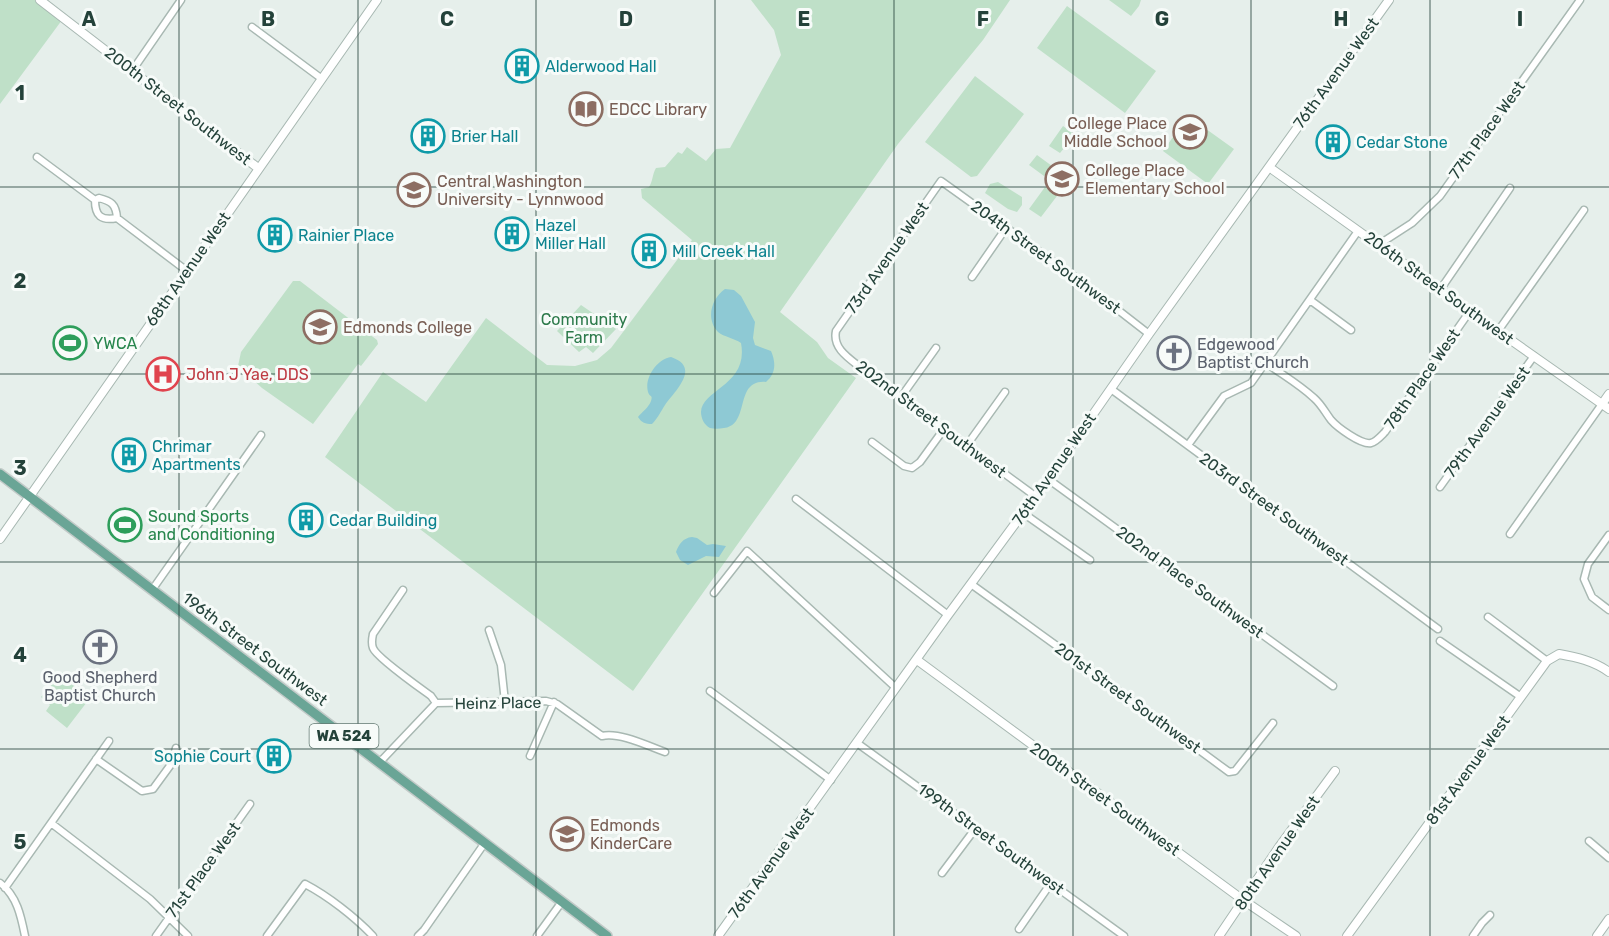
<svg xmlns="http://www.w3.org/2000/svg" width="1609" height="936" font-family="Rubik,sans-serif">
<rect width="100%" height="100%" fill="#e6efeb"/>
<path fill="#bfe0c8" d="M0,0h36l26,20 -62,84z
M751,0h259l-27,40 -85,104 -118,168 37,30 11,16 28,20 -223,313 -308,-234 58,-85 43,30 60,-84 61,47 28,1 22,-6 14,-12 81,-108 -50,-42 -1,-9 8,-2c4,-6 3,-12 7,-19l9,-1 13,-15 4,2 5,-7 19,14 10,-12 14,-1 51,-93 -7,-25z
M1109,0h32l-2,6 -8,10z
M1067,6l89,65 -31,42 -88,-65z
M975,76l49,38 -47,62 -6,1 -46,-35z
M1188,116l46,33 -26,35 -45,-33z
M1063,126l12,9 -15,18 -11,-7z
M1037,155l15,11 -8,10 -15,-11z
M998,182l24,15v8l-5,7 -9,-3 -23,-16 5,-9z
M1045,187l12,9 -16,21 -12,-8z
M293,281h7l77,59 1,4 -17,22 -3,-2 -45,60 -51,-36 -24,-22 3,-14z
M581,305l35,24 -23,24 -7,-6 -7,5 -22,-21z
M62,672l10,7 -2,3 20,16 -23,30 -21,-17 4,-6 -9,-8z"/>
<path fill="#8ec9d4" d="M725,289l9,1 7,6 14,26 -2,16 2,7 16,6c5,11 5,23 -5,31 -8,-1 -15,2 -19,9 -7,13 -5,35 -23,37 -5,1 -10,1 -14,0 -6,-3 -9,-10 -9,-16 1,-23 48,-27 40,-69 -7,-5 -17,-6 -23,-11 -13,-14 -6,-34 7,-43z
M671,357c30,10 5,33 -6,48 -4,6 -7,13 -13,19 -7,0 -10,-1 -14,-7 4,-5 11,-10 13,-16 2,-7 -1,-3 -3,-9 -4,-14 9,-33 23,-35z
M692,537l5,1 10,7 6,-1 13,2 -7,11 -13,-1 -18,9 -8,-5 -4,-8c3,-8 7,-14 16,-15z"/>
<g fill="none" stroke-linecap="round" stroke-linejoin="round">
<defs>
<path id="minor" d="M252,27l70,52
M132,71l49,-71
M37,157l58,43 4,-2c12,3 17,6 18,20
M95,200c0,16 6,21 22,18l70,53
M1378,245l34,-22 28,-27 140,-196
M972,277l34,-49
M1440,290l70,-102
M1310,300l41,30
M1498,331l86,-121
M1265,362c16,12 34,22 49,36 7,6 11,14 17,22 6,7 30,25 40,23 5,-1 10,-7 14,-11l85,-121
M1111,389l327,240
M901,397l35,-49
M872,442l32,24 8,2 8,-6 24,-33
M967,445l38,-53
M1188,445l36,-49 27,-13 107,-152
M1048,479l285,207
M1440,487l94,-131
M1035,496l-170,-125c-13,-11 -33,-21 -29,-40l105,-150 141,101 67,52
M796,499l152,116
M1023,513l67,47
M1510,534l92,-130
M1609,535l-21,29 -4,15 8,18 17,13
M971,584l104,75 154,113 6,-1 38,-48
M152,590l109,-155
M403,590l-30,44c-1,5 -2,9 0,14 3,9 47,40 58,48l5,7
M714,593l33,-42 149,137
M1488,617l59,44
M489,630l12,35 4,37
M1440,641l81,56
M710,691l121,89
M857,743l267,193
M530,756l24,-54
M96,759l46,32 11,-2 19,-26 4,-15
M379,763l57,-60 110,-2 11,3 45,32c18,-4 46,10 63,16
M51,823l99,76 38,37
M1589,841l20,17
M942,873l33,-44
M0,883c17,13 21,33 25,53
M5,888l104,-147
M1019,929l32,-46
M156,936l94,-132
M267,936l38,-52c23,12 50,33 68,52
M418,936l6,-6 60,-86
M537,936l24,-33
M1473,936l9,-13 8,-8"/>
<path id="tertiary" d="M40,0l218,168
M1269,167l229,164 111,78
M1602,404l7,-10
M0,539l377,-539
M917,660l326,240 53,36
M718,936l230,-321 100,-136 101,-145 240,-334
M1219,936l60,-89 56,-76
M1347,936l200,-275 12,-7c17,3 35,7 50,18
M1597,936l12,-17"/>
<path id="primary" d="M0,474l607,462"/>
</defs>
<use href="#minor" stroke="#a8b8b2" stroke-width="9"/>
<use href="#tertiary" stroke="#a8b8b2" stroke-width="10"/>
<use href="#primary" stroke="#c2cac8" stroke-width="12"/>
<use href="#minor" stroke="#fff" stroke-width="6"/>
<use href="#tertiary" stroke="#fff" stroke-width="8"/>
<use href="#primary" stroke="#6aa596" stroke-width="9"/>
</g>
<path fill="none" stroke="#24423a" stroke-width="1.5" stroke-opacity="0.55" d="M179,0v936M358,0v936M536,0v936M715,0v936M894,0v936M1073,0v936M1251,0v936M1430,0v936M0,187h1609M0,374h1609M0,562h1609M0,749h1609"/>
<defs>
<symbol id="building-ring" viewBox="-11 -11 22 22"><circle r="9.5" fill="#f7fbf9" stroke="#0f9aa8" stroke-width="1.5"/><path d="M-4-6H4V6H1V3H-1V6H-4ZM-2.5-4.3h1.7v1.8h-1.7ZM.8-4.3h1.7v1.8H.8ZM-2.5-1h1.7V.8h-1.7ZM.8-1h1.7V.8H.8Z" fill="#0f9aa8"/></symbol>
<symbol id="library-ring" viewBox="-11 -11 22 22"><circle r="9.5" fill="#f7fbf9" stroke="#8d6e63" stroke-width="1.5"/><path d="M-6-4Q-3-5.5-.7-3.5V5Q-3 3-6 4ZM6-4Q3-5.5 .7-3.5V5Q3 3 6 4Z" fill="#8d6e63"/></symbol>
<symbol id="school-ring" viewBox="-11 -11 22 22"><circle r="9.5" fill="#f7fbf9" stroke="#8d6e63" stroke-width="1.5"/><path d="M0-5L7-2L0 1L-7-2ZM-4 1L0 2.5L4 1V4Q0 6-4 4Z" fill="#8d6e63"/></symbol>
<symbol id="university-ring" viewBox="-11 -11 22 22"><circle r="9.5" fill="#f7fbf9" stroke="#8d6e63" stroke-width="1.5"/><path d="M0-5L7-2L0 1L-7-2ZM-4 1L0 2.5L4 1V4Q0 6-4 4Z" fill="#8d6e63"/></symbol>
<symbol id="stadium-ring" viewBox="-11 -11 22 22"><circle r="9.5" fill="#f7fbf9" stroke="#2e9e5b" stroke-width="1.5"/><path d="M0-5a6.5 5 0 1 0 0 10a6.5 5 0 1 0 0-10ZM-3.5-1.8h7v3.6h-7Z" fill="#2e9e5b"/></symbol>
<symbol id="church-ring" viewBox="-11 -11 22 22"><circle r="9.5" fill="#f7fbf9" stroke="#6b7280" stroke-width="1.5"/><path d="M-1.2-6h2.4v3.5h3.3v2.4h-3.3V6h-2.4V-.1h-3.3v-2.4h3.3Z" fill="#6b7280"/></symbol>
<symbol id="hospital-ring" viewBox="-11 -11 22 22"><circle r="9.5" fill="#f7fbf9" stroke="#e0444e" stroke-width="1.5"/><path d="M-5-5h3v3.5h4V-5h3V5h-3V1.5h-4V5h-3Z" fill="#e0444e"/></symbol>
</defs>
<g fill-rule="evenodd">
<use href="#building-ring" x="503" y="47" width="38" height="38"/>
<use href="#library-ring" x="567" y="90" width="38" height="38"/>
<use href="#school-ring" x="1171" y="113" width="38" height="38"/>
<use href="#building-ring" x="409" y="117" width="38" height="38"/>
<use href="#building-ring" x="1314" y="123" width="38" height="38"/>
<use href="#school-ring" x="1043" y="160" width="38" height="38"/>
<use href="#university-ring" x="395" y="171" width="38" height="38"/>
<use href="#building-ring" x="493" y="215" width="38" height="38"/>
<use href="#building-ring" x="256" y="216" width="38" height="38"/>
<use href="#building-ring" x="630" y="232" width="38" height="38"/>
<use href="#university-ring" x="301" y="308" width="38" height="38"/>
<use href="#stadium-ring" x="51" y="324" width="38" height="38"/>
<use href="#church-ring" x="1155" y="334" width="38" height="38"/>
<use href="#hospital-ring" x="144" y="355" width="38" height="38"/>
<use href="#building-ring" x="110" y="436" width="38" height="38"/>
<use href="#building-ring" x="287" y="501" width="38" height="38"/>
<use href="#stadium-ring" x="106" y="506" width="38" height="38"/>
<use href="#church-ring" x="81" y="628" width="38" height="38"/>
<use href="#building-ring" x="255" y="737" width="38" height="38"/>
<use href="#school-ring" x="548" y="815" width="38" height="38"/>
</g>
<g text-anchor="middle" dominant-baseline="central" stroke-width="6" stroke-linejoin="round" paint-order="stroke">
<rect fill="#f7fbf9" stroke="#637a73" stroke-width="1.5" x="309.5" y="724" width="69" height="24" rx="4.5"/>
<g font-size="15" font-weight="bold" fill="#24423a">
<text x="344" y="736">WA 524</text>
</g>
<g font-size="16" fill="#0d838f" stroke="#f7fbf9" text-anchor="start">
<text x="545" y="66">Alderwood Hall</text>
<text x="451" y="136">Brier Hall</text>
<text x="1356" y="142">Cedar Stone</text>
<text x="535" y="225">Hazel<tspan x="535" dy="18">Miller Hall</tspan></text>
<text x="298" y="235">Rainier Place</text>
<text x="672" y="251">Mill Creek Hall</text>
<text x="152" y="446">Chrimar<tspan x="152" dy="18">Apartments</tspan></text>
<text x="329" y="520">Cedar Building</text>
<text x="251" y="756" text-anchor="end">Sophie Court</text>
</g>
<g font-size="16" fill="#24423a" stroke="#f7fbf9">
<text transform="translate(1336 73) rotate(-54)">76th Avenue West</text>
<text transform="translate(178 106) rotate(38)">200th Street Southwest</text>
<text transform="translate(1487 130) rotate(-54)">77th Place West</text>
<text transform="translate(1046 257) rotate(36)">204th Street Southwest</text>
<text transform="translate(887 258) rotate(-55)">73rd Avenue West</text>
<text transform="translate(188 269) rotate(-55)">68th Avenue West</text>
<text transform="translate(1439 288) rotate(36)">206th Street Southwest</text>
<text transform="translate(1422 379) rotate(-55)">78th Place West</text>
<text transform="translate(931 419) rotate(37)">202nd Street Southwest</text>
<text transform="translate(1487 422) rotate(-54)">79th Avenue West</text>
<text transform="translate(1054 469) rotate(-55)">76th Avenue West</text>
<text transform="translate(1274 509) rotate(36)">203rd Street Southwest</text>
<text transform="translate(1190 582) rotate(36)">202nd Place Southwest</text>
<text transform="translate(255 649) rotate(37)">196th Street Southwest</text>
<text transform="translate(1128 698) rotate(36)">201st Street Southwest</text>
<text transform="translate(498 703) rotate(-1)">Heinz Place</text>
<text transform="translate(1468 770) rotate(-54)">81st Avenue West</text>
<text transform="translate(1105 799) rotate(36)">200th Street Southwest</text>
<text transform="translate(991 839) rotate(36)">199th Street Southwest</text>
<text transform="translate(1277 853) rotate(-55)">80th Avenue West</text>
<text transform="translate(771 863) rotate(-54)">76th Avenue West</text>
<text transform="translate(203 870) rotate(-54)">71st Place West</text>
</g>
<g font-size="16" fill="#785e54" stroke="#f7fbf9" text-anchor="start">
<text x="609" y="109">EDCC Library</text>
<text x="1167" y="123" text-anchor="end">College Place<tspan x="1167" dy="18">Middle School</tspan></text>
<text x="1085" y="170">College Place<tspan x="1085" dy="18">Elementary School</tspan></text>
<text x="437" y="181">Central Washington<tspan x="437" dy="18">University - Lynnwood</tspan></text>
<text x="343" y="327">Edmonds College</text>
<text x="590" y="825">Edmonds<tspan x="590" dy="18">KinderCare</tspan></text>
</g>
<g font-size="16" fill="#2d7a4b" stroke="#f7fbf9">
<text x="584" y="319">Community<tspan x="584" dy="18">Farm</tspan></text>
</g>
<g font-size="16" fill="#27864d" stroke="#f7fbf9" text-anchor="start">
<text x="93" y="343">YWCA</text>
<text x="148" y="516">Sound Sports<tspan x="148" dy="18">and Conditioning</tspan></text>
</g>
<g font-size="16" fill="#5b616d" stroke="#f7fbf9" text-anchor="start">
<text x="1197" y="344">Edgewood<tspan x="1197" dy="18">Baptist Church</tspan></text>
<text x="100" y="677" text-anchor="middle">Good Shepherd<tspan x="100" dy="18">Baptist Church</tspan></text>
</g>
<g font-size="16" fill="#be3a42" stroke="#f7fbf9" text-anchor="start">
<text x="186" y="374">John J Yae, DDS</text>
</g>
</g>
<g font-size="20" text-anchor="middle" font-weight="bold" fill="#24423a" stroke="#f7fbf9" stroke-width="6" stroke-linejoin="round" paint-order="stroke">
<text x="89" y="26">A</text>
<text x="268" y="26">B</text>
<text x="447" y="26">C</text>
<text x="626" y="26">D</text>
<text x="804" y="26">E</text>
<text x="983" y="26">F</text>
<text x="1162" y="26">G</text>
<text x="1341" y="26">H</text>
<text x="1520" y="26">I</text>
<text x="20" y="100">1</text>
<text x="20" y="288">2</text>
<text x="20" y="475">3</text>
<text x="20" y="662">4</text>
<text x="20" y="849">5</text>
</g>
</svg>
